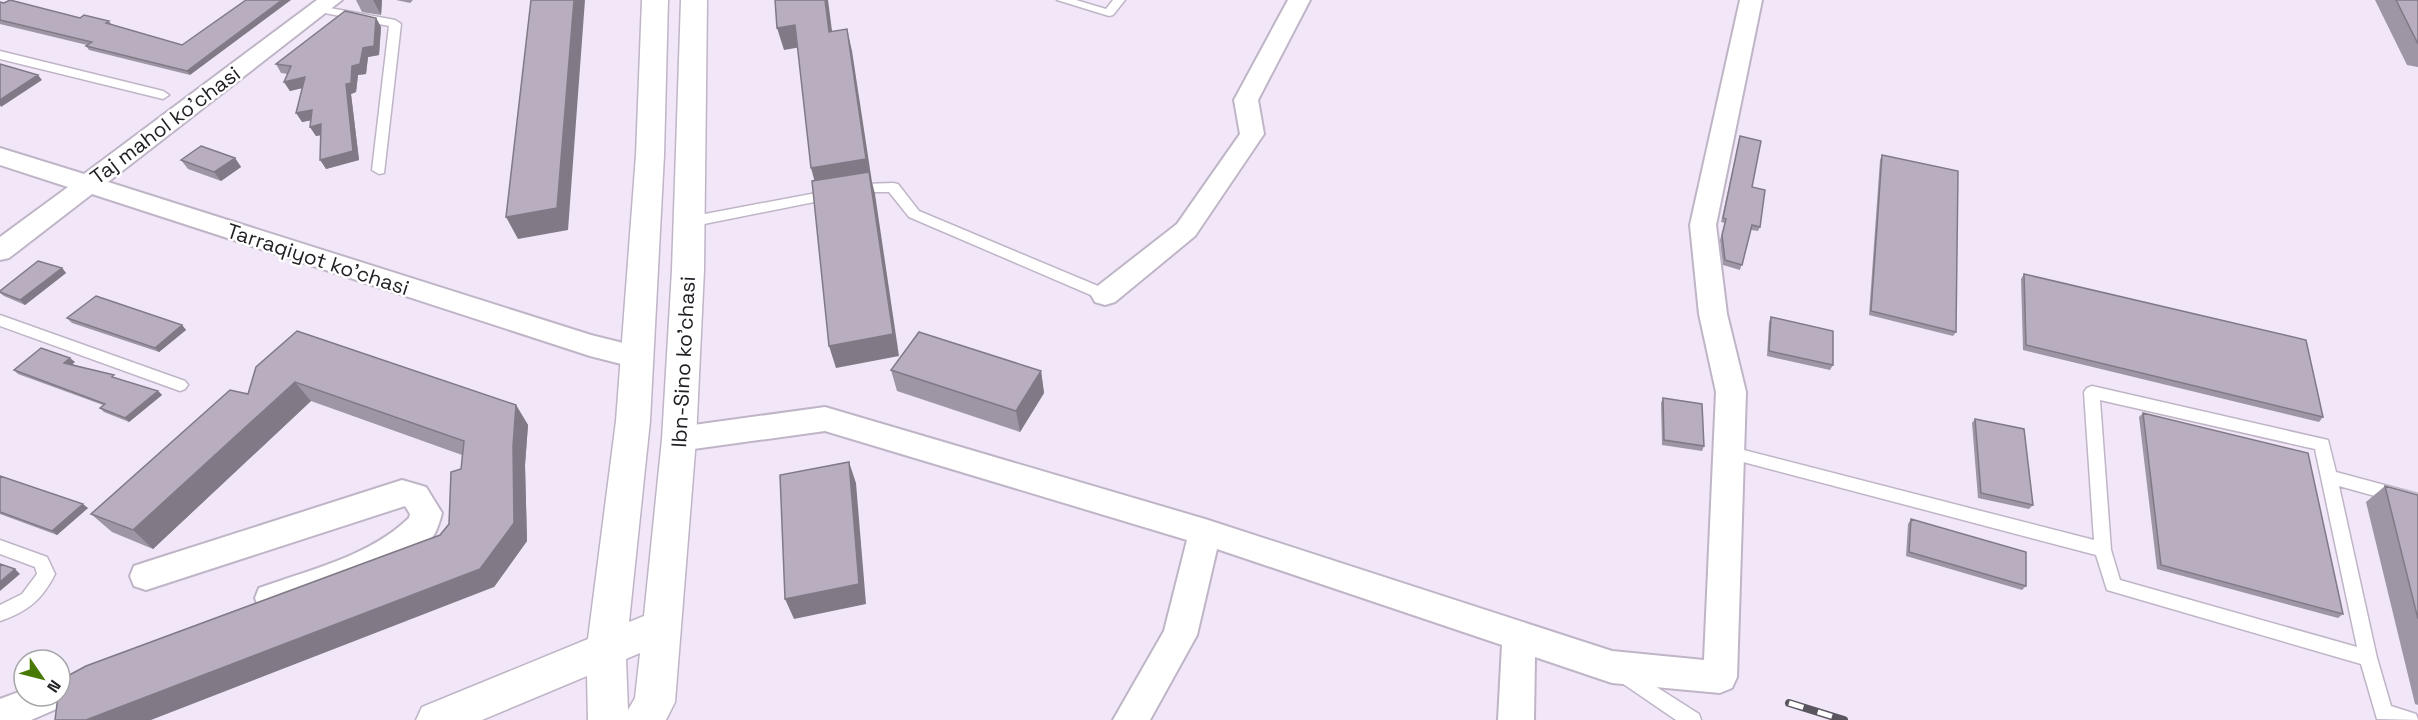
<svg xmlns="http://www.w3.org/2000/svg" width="2418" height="720" font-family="'Space Grotesk',sans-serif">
<rect width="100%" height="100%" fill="#f1e7f8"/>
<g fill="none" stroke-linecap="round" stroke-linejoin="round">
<defs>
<path id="service" d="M1057,0h19l30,9 7,-9h12l-12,15 -4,1z
M319,6l76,14 6,4 -17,149 -5,1 -7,-4 17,-144 -74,-15v-4z
M0,51l163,40 6,4 -6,4 -163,-40z
M893,183l5,1 21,27 191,80 2,4 -2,4h-10l-191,-82 -20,-25h-25l-175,35 -7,-5 7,-5 175,-33z
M0,315l185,66 3,4 -3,4 -5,2 -180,-65z
M2092,386l236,54 8,32 82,22v14l-79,-22 38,172 14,48 25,8 2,6 -41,-1 -16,-55 -254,-74 -11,-35 -368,-97 -6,-2 -2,-4 2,-4 6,-2 366,94 -10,-148 3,-4zM2100,400l215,49 42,198 -237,-67 -9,-30z
M0,540l47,17 8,17c-13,26 -28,38 -55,47v-16l22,-11 15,-20 -2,-7 -35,-13z
M1625,667l74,47 2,6h-25l-57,-39 -3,-6 3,-6z"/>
<path id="minor" d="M317,0h25l-234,182 483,153 56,14 4,8 -4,8 -10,3 -47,-12 -498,-162 -83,64 -9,2v-23l68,-50 -68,-22v-17l84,26z
M1288,0h22l-52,100 6,34 -69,102 -80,66 -10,3 -10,-3 -4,-7 4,-7 82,-64 63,-90 -6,-34z
M1740,0h22l-46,225 11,89 19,78 -9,285 -5,11 -12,5 -108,-10 -77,-26 -1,63h-36l4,-75 -285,-96 -20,86 -47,85h-37l51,-89 23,-91 -362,-109 -146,20 -11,-4 -4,-8 4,-8 11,-4 146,-20 380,112 407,132 92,9 12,-268 -17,-78 -9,-89z
M402,480l24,7 16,26c-2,7 -4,15 -8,22 -23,33 -124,63 -163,77l-12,-4 -4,-10 4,-10c50,-18 111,-32 150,-70l1,-4 -5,-8 -259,84 -12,-4 -4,-10 4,-10 12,-4z
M60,684l6,12 -5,11 -30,13h-31v-21l24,-9v6h36z"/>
<path id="primary" d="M642,0h26l-4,155 -14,266 -21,201 15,-6 18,-177 10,-169 9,-270h26l-3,270 -8,169 -21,263 -9,18h-78l-1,-44 -105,44h-66l6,-13 166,-68 28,-218 20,-266zM640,653l-5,45 -7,12 -2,-51z"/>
</defs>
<use href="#service" stroke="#bfb5c6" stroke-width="3"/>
<use href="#minor" stroke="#bfb5c6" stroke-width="4"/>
<use href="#primary" stroke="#bfb5c6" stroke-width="3"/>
<use href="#service" fill="#fff" fill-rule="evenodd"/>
<use href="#minor" fill="#fff" fill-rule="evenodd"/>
<use href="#primary" fill="#fff" fill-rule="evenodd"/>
<defs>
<path id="rail" d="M1789,703l55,17"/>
</defs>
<use href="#rail" stroke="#5a555e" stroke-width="8"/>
<use href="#rail" stroke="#fff" stroke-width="5" stroke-dasharray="15" stroke-linecap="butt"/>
</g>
<path fill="#9e96a4" d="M356,0h26l-1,15 -19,-3z
M396,0h17l-3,3z
M2375,0h43v67l-11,-2z
M0,2l80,16 29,3 3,4 70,20 8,30 -101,-25 -3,-4 1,-1 -87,-21z
M376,18l5,9 -2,28 -11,2 -2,17 -8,1 -2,17 -5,2 8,66 -33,9 -5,-34 -5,1 -6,-9 1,-7 -9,2v-34l-12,3 -6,-9 4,-8 -7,-1 -5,-9z
M1740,136l20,91 -2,4 -7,-1 -11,40 -17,-5 -3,-25 5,-17 -4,-1z
M1882,155l74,177 -3,4 -84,-21 11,-155z
M235,158l6,9 -20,14 -33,-12 -7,-9z
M62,268l4,5 -41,32 -21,-9 -4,-3v-2z
M2024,274l299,143 -4,5 -296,-72 -2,-71z
M1771,317l62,48 -3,5 -63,-14 2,-34z
M67,318l115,7 4,5 -27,22 -87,-29z
M75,362l-3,2 86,27 4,4 -33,27 -25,-10 -4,-4 3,-3 -85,-31 -4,-4z
M256,367l260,38 12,20 -3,40 2,76 -33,46 -45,-63 12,-55 1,-14 -151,-54 -158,148 -41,-17 -21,-18 157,-120z
M891,370l150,1 3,22 -24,39 -123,-41z
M1663,398l41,48 -2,5 -40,-6 -1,-42z
M2143,413l200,201 -5,4 -181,-49 -18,-152z
M1975,419l58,86 -4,4 -51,-11 -6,-75z
M0,476l88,32 -31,27 -57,-21z
M2385,486l33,9v210l-3,-1 -49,-202z
M1911,519l115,67 -4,4 -116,-34 2,-32z"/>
<path fill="#817a86" d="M282,0h9l-101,75 -3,-4z
M373,0h9l-1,15z
M574,0h11l-17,230 -50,9 -12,-22z
M825,0h3l7,54 -6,-22z
M376,18l5,9 -2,28 -11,2 -2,17 -8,1 -2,17 -5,2 8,66 -33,9 -6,-9 32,-94z
M795,25l6,22 -17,3 -7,-22z
M847,29l5,22 20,131 3,12 24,162 -63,12 -7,-22 -12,-156 -6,-22z
M38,75l4,5 -41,27 -1,-2v-5z
M305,77l6,9 -21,5 -6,-9z
M312,110l6,9 -16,3 -6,-9z
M321,124l6,10 -11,2 -6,-9z
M235,158l6,9 -20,14 -7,-9z
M62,268l4,5 -41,32 -5,-5z
M182,325l4,5 -27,22 -4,-4z
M70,358l5,4 -6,5 -5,-4z
M1041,371l3,22 -24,39 -4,-21z
M295,382l16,19 -158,148 -20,-19z
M158,391l4,4 -33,27 -4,-4z
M516,405l12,20 -3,40 2,76 -33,46 -343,133h-65l394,-151 33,-123z
M849,462l7,21 10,121 -72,15 -9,-20z
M83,504l5,4 -31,27 -5,-4z
M15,569l5,5 -20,17v-9z"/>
<path fill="#b8aebf" stroke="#817a86" stroke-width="1.5" d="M10,0l70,18 4,-3 25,6 -3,2 76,22 64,-45h36l-95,71 -101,-25 6,-4 -92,-22v-18l4,1z
M531,0h43l-17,208 -51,9z
M775,0h50l4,32 18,-3 19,130 -55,9 -16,-143 -18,3z
M2396,0h22v44z
M345,11l31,7 -2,28 -11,2 -3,16 -8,2 -1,17 -5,1 7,67 -33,9 1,-36 -11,3 2,-17 -16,3 9,-36 -21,5 7,-16 -15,-2z
M0,64l38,11 -38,25z
M1740,136l21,5 -9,46 13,3 -5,37 -8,-2 -10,40 -17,-5 -3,-25 4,-16 -3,-1z
M201,146l34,12 -21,14 -33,-12z
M1882,155l76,16 -2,161 -85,-21z
M869,172l24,162 -64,12 -17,-165z
M38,261l24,7 -42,32 -20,-8v-1z
M2024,274l282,66 17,77 -297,-72z
M96,296l86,29 -27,23 -88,-30z
M1771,317l62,14v34l-64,-14z
M297,331l219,74 -3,41 1,77 -34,46 -394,151h-31l3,-24h2v-16l26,-14 354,-131 9,-11 2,-52 10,-3 3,-28 -169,-59 -162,148 -42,-16 139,-124 18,4 8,-27z
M919,332l122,39 -25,40 -125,-41z
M41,348l29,10 -6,5 50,12 -2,2 46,14 -33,27 -25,-10 5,-4 -91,-34z
M1663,398l39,6 2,42 -40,-6z
M2143,413l165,40 35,161 -182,-49z
M1975,419l49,10 9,76 -52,-12z
M849,462l10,122 -74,15 -5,-124z
M0,476l83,28 -31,27 -52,-19z
M2385,486l33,9v124z
M1911,519l115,33v34l-117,-34z
M0,564l15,5 -15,13z"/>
<g text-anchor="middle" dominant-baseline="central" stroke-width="5" stroke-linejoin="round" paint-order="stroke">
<g font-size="21" fill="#211e24" stroke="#fff">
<text transform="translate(165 125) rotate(-37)">Taj mahol ko'chasi</text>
<text transform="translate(318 259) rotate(18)">Tarraqiyot ko'chasi</text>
<text transform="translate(683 362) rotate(-87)">Ibn-Sino ko'chasi</text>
</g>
</g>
<g transform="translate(42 678) rotate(125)"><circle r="28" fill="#ffffff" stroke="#a6a5a7" stroke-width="1.5"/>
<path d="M0-4.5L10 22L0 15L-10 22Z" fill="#487904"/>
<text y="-9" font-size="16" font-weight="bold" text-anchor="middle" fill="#211e24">N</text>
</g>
</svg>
